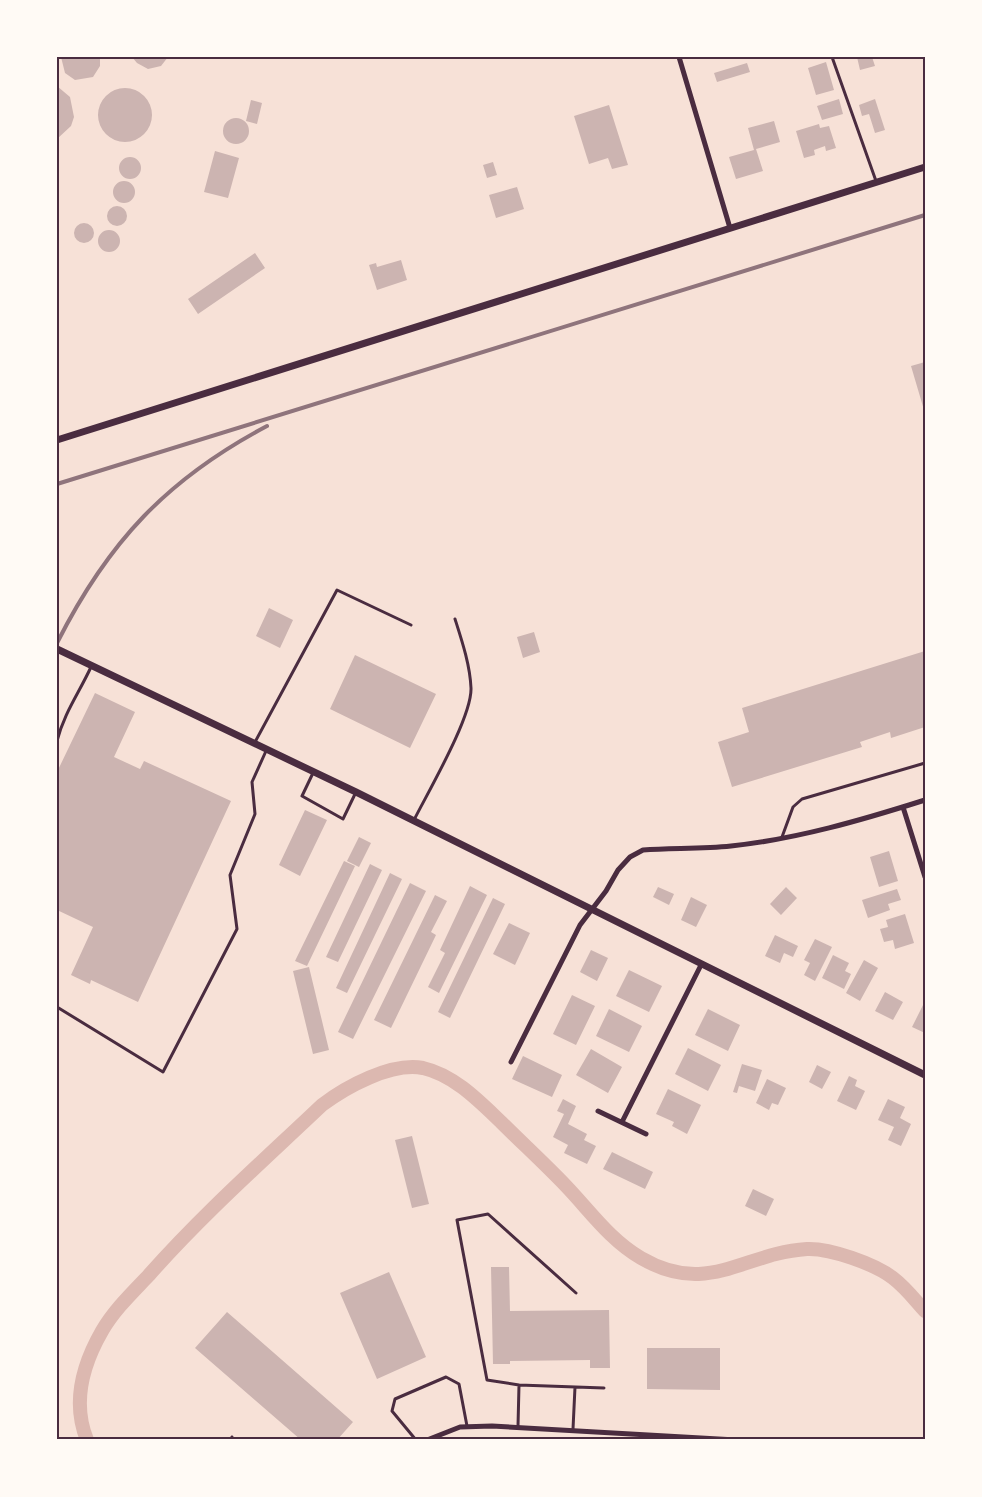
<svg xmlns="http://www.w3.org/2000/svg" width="982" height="1497" font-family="Raleway,sans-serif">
<rect width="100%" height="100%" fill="#f7e1d7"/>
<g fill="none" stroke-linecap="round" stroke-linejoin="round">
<path stroke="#dcb8b0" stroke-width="14" d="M87,1440c-15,-37 -4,-76 15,-109 12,-21 31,-39 47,-56 54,-61 115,-115 173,-170 24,-18 69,-43 101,-37 31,7 56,33 78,54 21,21 44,42 65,64 24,25 44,54 75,72 67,39 102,-5 166,-9 23,-1 68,15 86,29 12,9 22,22 32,33"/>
</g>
<path fill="#ccb4b1" d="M61,57h39v9l-7,11 -18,3 -10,-7z
M132,57h36l-7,9 -13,3 -11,-6z
M857,57h15l3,9 -15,4z
M826,62l8,28 -18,5 -8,-27z
M747,63l3,9 -33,10 -3,-9z
M57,86l13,11 4,20 -3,9 -14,13z
M98 115a27 27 0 1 1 54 0a27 27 0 1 1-54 0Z
M839,99l4,15 -21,6 -5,-14z
M875,99l10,31 -10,3 -6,-19 -7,2 -3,-11z
M251,100l11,3 -5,21 -11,-3z
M609,105l19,60 -16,4 -4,-11 -19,6 -15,-48z
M223 131a13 13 0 1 1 26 0a13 13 0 1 1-26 0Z
M774,121l6,21 -24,7 7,22 -27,8 -7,-22 25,-7 -6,-22z
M819,124l1,4 9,-2 7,22 -10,3 -1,-5 -11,4 1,5 -11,3 -8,-27z
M215,151l24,7 -11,40 -24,-6z
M119 168a11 11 0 1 1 22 0a11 11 0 1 1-22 0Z
M493,162l4,13 -10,3 -4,-13z
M113 192a11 11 0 1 1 22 0a11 11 0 1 1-22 0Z
M517,187l7,22 -28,9 -7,-23z
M107 216a10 10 0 1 1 20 0a10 10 0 1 1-20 0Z
M74 233a10 10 0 1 1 20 0a10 10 0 1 1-20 0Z
M98 241a11 11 0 1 1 22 0a11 11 0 1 1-22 0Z
M255,253l10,15 -67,46 -10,-15z
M401,260l6,20 -30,10 -8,-25 7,-2 1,4z
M925,362v47l-1,1 -13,-44z
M269,608l24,12 -13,28 -24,-12z
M534,632l6,20 -17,6 -6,-21z
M925,651v76l-34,11 -1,-6 -30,10 2,5 -130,40 -14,-45 31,-10 -7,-24z
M355,655l81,39 -26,54 -80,-39z
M95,693l40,19 -21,45 26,12 4,-8 87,40 -93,201 -47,-22 -1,4 -19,-9 22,-48 -36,-17v-138z
M305,810l22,10 -27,56 -21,-11z
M359,837l12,6 -12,24 -12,-6z
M889,851l9,30 -19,6 -9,-30z
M344,861l11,5 -48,100 -12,-5z
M370,864l12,6 -44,92 -12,-5z
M390,873l12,6 -55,114 -11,-5z
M410,883l16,8 -73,148 -15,-7z
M470,886l17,9 -48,98 -11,-6 17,-34 -5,-3z
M658,887l16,7 -5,11 -16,-8z
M786,887l11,11 -16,17 -11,-11z
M897,889l4,11 -13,4 2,6 -22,8 -6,-18z
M435,895l12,6 -16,31 5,3 -45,93 -17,-8z
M691,897l16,8 -11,22 -15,-7z
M493,898l12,6 -55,114 -12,-6z
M905,914l9,29 -19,6 -2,-9 -9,2 -4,-13 8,-2 -2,-7z
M509,923l21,10 -15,32 -22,-11z
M775,935l23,11 -5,11 -9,-4 -4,10 -15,-7z
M815,939l17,8 -17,34 -11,-6 6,-12 -6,-3z
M591,950l17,8 -11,23 -17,-9z
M833,955l16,8 -4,8 6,3 -7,15 -22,-11z
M864,960l14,8 -18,33 -14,-8z
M309,967l20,83 -16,4 -20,-83z
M629,970l33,16 -13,26 -33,-16z
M885,992l18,10 -10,18 -18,-9z
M572,995l23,11 -19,39 -23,-11z
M923,1005l2,1v27l-13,-6z
M609,1009l33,17 -13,26 -33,-16z
M708,1009l32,16 -12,26 -33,-16z
M688,1048l33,17 -13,26 -33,-17z
M591,1049l31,18 -14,26 -32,-18z
M523,1056l39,19 -10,22 -40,-18z
M742,1064l20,6 -7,21 -16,-5 -2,7 -4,-1z
M817,1065l14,7 -9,17 -13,-7z
M849,1076l8,4 -2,6 10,5 -9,19 -19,-9z
M767,1079l19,9 -8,17 -6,-2 -3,7 -13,-7z
M668,1089l33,16 -14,29 -15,-8 2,-4 -18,-8z
M563,1099l13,7 -8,18 19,10 -3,6 12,6 -9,18 -23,-11 4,-8 -15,-8 11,-23 -7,-3z
M888,1099l17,8 -5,11 11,6 -10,22 -13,-6 6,-13 -16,-7z
M412,1136l17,68 -17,4 -17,-68z
M612,1152l41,20 -8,17 -42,-20z
M753,1189l21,10 -8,17 -21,-10z
M491,1267h18l1,44 99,-1 1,58h-20v-8l-80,1v3h-17z
M389,1272l37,85 -49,22 -37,-86z
M227,1312l126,110 -16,18h-36l-106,-92z
M647,1348h73v42l-73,-1z"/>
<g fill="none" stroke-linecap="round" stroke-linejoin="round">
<path stroke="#4a2c40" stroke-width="3" d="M832,57l44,124
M57,741c7,-28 22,-48 34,-74
M255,742l82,-152 74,35
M313,773l-11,23 41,23 13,-27
M414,820c14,-28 58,-103 57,-132 -1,-23 -9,-47 -16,-69
M782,837l11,-30 9,-8 123,-36
M57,1007l106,65 74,-143 -7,-54 25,-61 -3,-32 14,-31
M519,1385l85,3
M518,1426l1,-41 -32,-5 -30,-160 31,-6 88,79
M573,1429l2,-42
M232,1437l1,3
M416,1440l-24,-29 3,-12 51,-22 13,7 8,42"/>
<path stroke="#4a2c40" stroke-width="5" d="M679,57l51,171
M903,807l22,70
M511,1062l69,-137 26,-34 12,-21 12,-13 13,-7c29,-2 59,-1 88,-4 66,-7 131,-26 194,-46
M598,1111l48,23
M622,1122l79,-157
M427,1440l33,-13 32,-1 244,14"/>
<path stroke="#4a2c40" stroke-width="7" d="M57,440l868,-273
M57,649l299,143 569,283"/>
<path stroke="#8f747c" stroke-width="4" d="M57,484l868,-269
M57,643c51,-101 110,-164 210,-217"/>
</g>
<rect width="982" height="1497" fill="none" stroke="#fffaf5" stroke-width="117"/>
<rect x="58" y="58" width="866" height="1380" fill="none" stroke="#4a2c40" stroke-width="2"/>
</svg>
